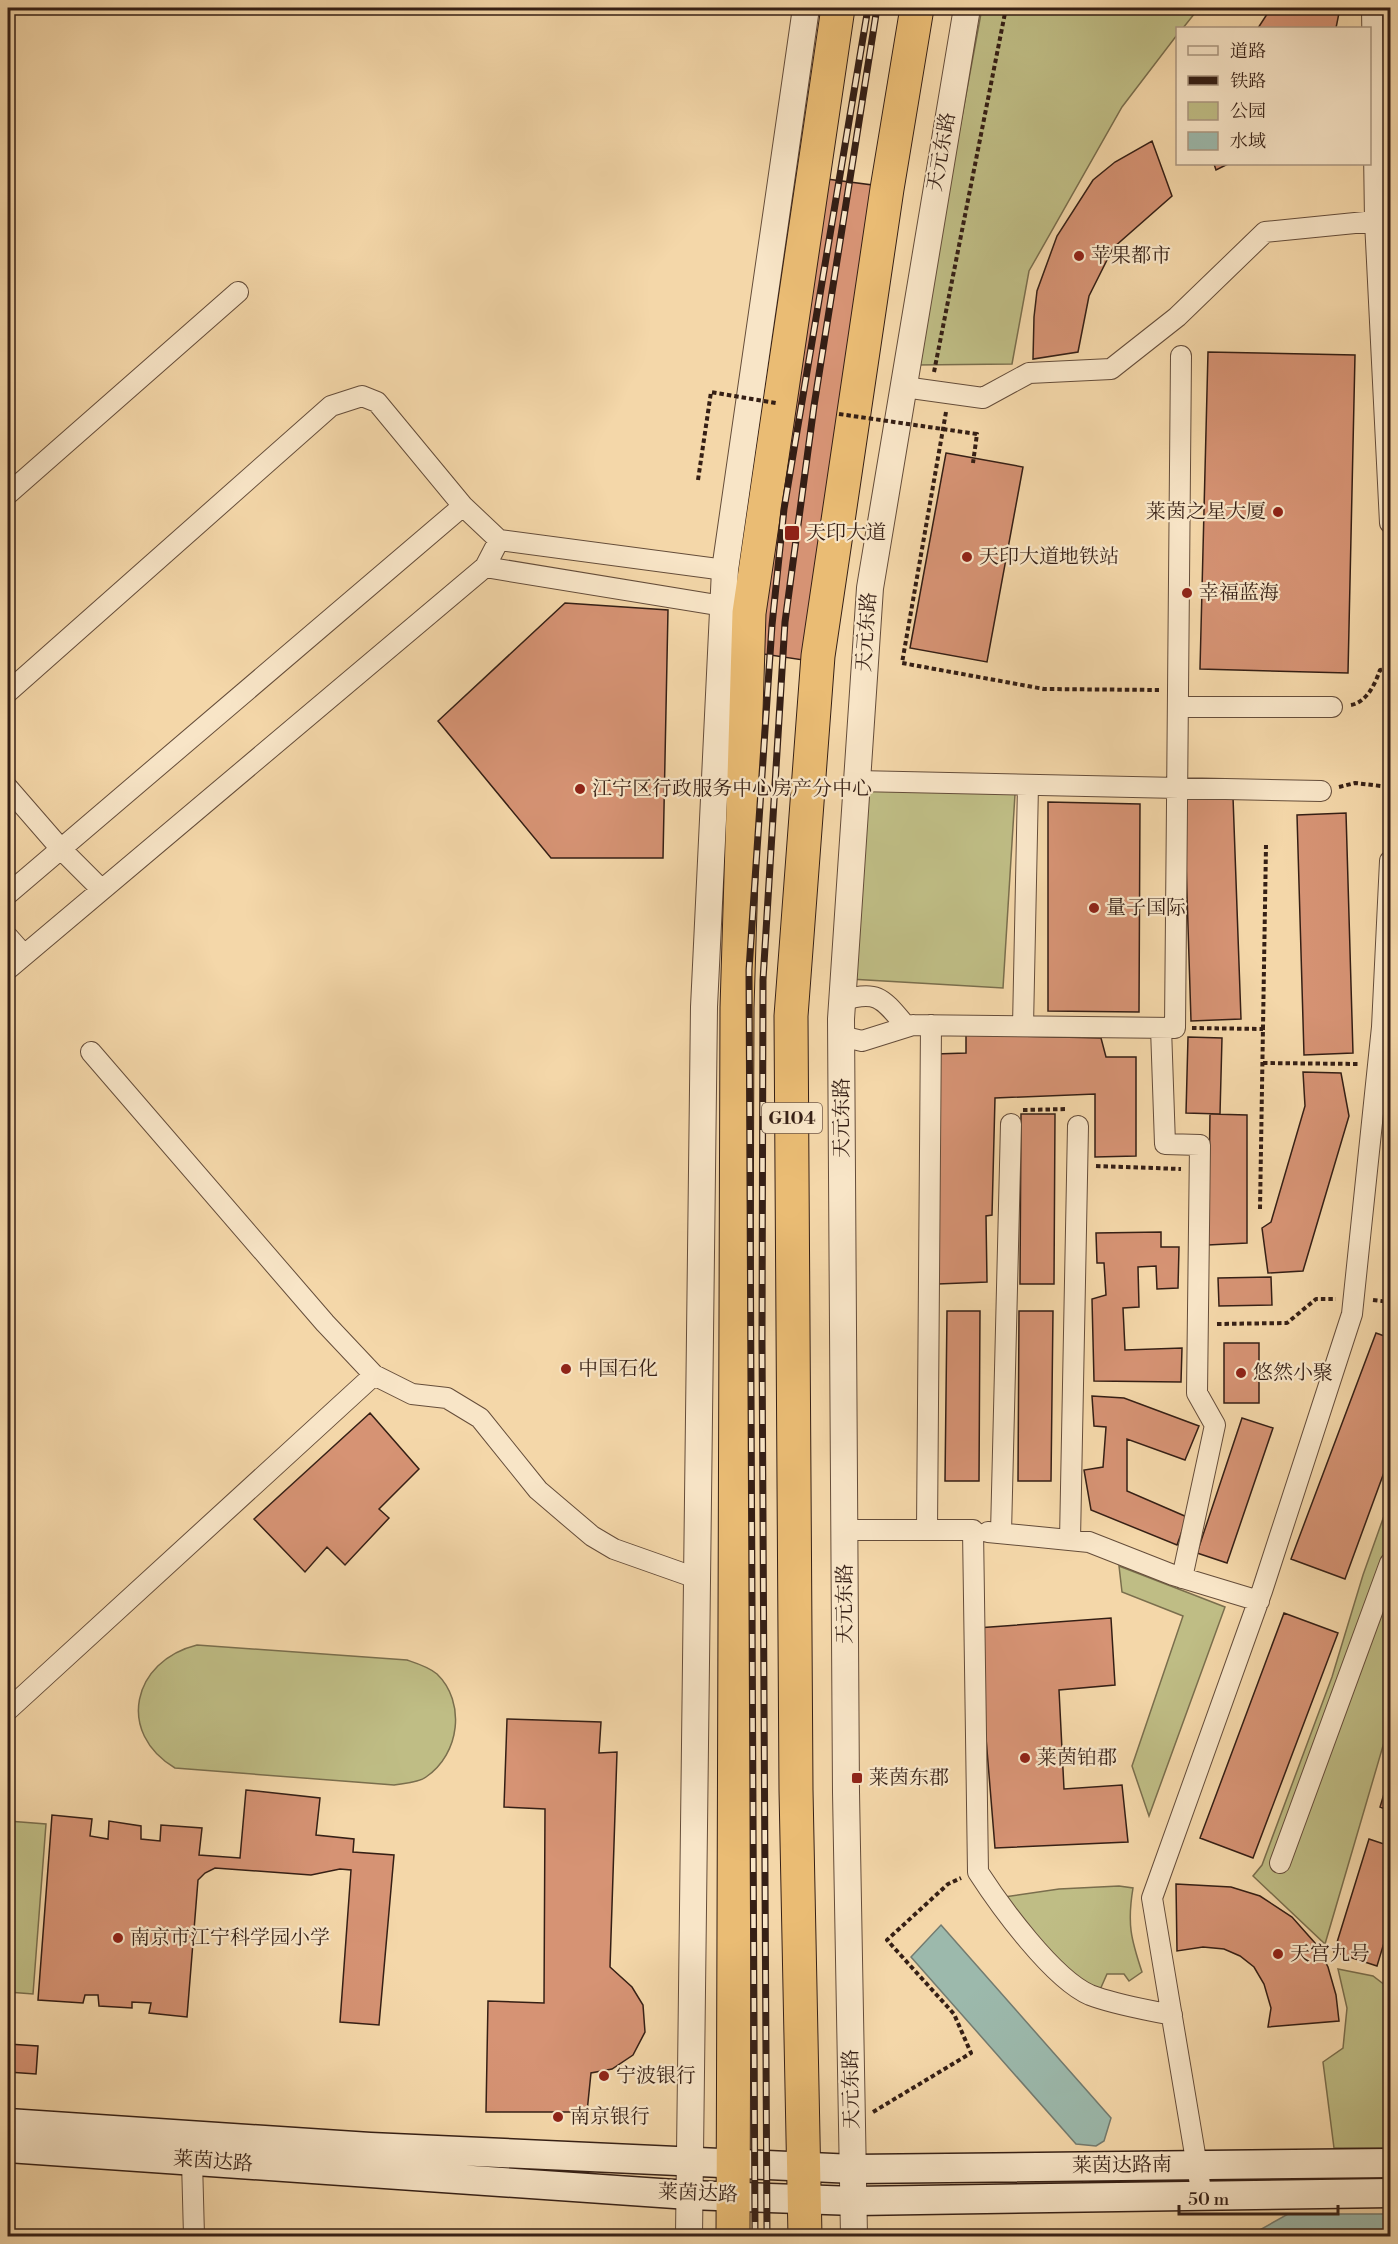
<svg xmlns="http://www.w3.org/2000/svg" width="1398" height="2244" font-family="'Libre Bodoni','Noto Serif SC',serif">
<rect width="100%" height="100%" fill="#f4d7a9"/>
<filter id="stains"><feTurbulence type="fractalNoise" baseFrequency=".00333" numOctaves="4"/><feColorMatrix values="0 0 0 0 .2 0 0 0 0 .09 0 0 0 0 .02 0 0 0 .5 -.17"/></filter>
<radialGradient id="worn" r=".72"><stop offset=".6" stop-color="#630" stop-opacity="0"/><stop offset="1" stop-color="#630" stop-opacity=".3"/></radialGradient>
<path fill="#bfbd85" stroke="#7a6e4d" stroke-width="1.5" d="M982,8h217l-16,20h-5l-1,7 -55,72 -93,164 -17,93 -96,1z
M861,786l154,8 -12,194 -153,-9z
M1390,1499v223l-65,222 -72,-68 9,-11 70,-188 31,-102z
M1119,1566l106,41 -76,209 -17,-50 51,-150 -61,-24z
M197,1645l210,15c9,3 22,7 30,14 29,28 23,80 -11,103 -8,6 -21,6 -32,8l-219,-17c-59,-35 -43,-107 22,-123z
M8,1821l38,3 -13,170 -25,-2z
M1119,1886l14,2c-6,36 -2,51 9,84l-13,9 -5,-7h-17l-8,18c-38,-20 -67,-62 -95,-95l55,-8z
M1338,1969l35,7 17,13v159h-56l-11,-86 20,-14 4,-40z"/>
<path fill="#9cb9ac" stroke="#737b70" stroke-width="1.5" d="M941,1925l170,193 -7,23 -8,5 -20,-2 -165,-187z
M1288,2214h102v22h-141z"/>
<path fill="#d69374" stroke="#351f15" stroke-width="1.5" d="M1271,8h69l-4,20h-78z
M1152,141l20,55 -59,52 -24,48 -11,56 -45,7 1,-42 3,-26 20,-55 36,-56 22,-18z
M1214,164h14l-12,6z
M819,178l61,8 -77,474 -53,-8z
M1208,352l147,3 -7,318 -148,-4z
M946,453l77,14 -36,195 -77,-14z
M565,603l103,7 -5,248h-112l-113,-137z
M1233,797l8,222 -50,2 -7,-222z
M1048,802l92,2 -1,208 -91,-1z
M1346,813l7,240 -49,2 -7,-240z
M966,1035l135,3 5,19h30v99l-41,1v-63l-100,4 -3,117 -6,1 1,66 -49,2 -3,-230 31,-1z
M1188,1037l34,1 -2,76 -34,-1z
M1303,1072l38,1 8,43 -46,155 -35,2 -6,-45 9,-6 34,-116z
M1021,1114h34l-1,170h-34z
M1210,1114l37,1v128l-39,2z
M1161,1232v15h18l-1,41 -21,1 -1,-23 -18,1 1,40 -16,1 2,42 57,-2 -1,34 -87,-1 -2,-82 14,-4 -2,-32h-7l-1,-30z
M1271,1277l1,28 -53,1 -1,-28z
M947,1311h33l-1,170h-34z
M1019,1311h34l-2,170h-33z
M1376,1333l14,5v118l-45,123 -54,-20z
M1224,1343h35v60h-35z
M1092,1396l32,2 75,28 -14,34 -58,-21v52l60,26 -10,28 -86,-35 -7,-40 19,-3 3,-40 -12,-1z
M370,1413l49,56 -40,40 10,9 -44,47 -18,-18 -22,25 -51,-53z
M1242,1418l31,10 -46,135 -30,-10z
M1284,1613l54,20 -85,225 -53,-20z
M1111,1618l4,67 -56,5 5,99 58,-4 6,57 -133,6 -18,-220z
M507,1719l94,3 -2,31 18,-1 -7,215 22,20 11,18 2,27 -12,23 -21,14 -21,4 -4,39h-101l2,-111 56,2 1,-194 -41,-2z
M1390,1774v37l-10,-4z
M246,1790l74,8 -4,37 38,4 -1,13 41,3 -15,170 -39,-3 11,-152 -11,-1 -29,6 -96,-7 -10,5 -7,7 -11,137 -38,-4 2,-10 -19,-1v6l-33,-2 -1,-11h-13l-2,8 -45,-3 14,-185 40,4 -2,17 18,3 1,-18 32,5v13l19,2 1,-16 41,3 -3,27 41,3z
M1369,1839l21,7v77l-13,43 -43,-14z
M1176,1884l55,3 29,9 32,21 23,26 13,24 8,28 3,26 -71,6 3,-19 -7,-24 -10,-17 -14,-11 -16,-7 -21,-2 -26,4z
M8,2044l30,2 -2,28 -28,-2z"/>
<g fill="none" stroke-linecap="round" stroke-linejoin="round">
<defs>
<path id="minor" d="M1372,8l3,213 15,302
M904,387l79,11 46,-25 82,-4 66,-52 88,-85 110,-11
M8,494l230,-202
M485,567l238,39
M8,692l323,-286 31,-10 15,6 86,104 36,34 226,30
M1178,707h154
M857,781l464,10
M8,788l53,61 40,40
M8,894l455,-388
M8,937l16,18
M8,969l477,-402 14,-27
M842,1001c35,-12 41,-2 63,24l270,3 6,-672
M1023,1026l5,-241
M1161,1028l4,116 35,1 -3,248 18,32 -33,153
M841,1036l21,5 51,-16
M91,1052l234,271 49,52 38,19 35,4 33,20 58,72 54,46 22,13 85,30
M844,1530h129l5,342c22,34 75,107 112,123 26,10 54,14 82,20
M927,1530l4,-505
M988,1532l101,10 84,33 86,26
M1001,1533l10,-409
M1070,1540l8,-414
M8,1710l366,-335
M1280,1863l110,-300
M192,2161l2,75
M1202,2196l-50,-298 110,-307 90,-277 30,-287 8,-166"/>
<path id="tertiary" d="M689,2236l15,-1229 21,-437 81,-562
M854,2236l-8,-444 -5,-773 29,-431 97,-580"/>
<path id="secondary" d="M8,2123l362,24 484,22 536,-6
M8,2148l681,47 166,6 535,-8"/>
<path id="trunk" d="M733,2236l4,-1228 12,-395 89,-605
M805,2236l-9,-446 -5,-774 27,-360 69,-467 30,-181"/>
</defs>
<use href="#minor" stroke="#654d3a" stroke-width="22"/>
<use href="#tertiary" stroke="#654d3a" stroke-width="28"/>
<use href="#secondary" stroke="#351f15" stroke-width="31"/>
<use href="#trunk" stroke="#351f15" stroke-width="35"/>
<path stroke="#351f15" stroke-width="4" stroke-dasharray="4.5 3" stroke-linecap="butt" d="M934,372l72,-364
M946,412l-44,251 142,26 115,1
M1351,705c16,-3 24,-21 29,-35l10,-1
M1339,787l16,-4 35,4
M1192,1028l71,1v3
M1263,1063l96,1
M1023,1110l44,-1
M1096,1166l85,3
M1260,1209l6,-364
M1373,1300l17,2
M1217,1324l70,-1 29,-24h20
M873,2112l98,-59 -17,-39 -67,-74 61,-56 13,-6"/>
<use href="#minor" stroke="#f8e5c7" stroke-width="20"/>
<use href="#tertiary" stroke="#f8e5c7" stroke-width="26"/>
<use href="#secondary" stroke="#f8e5c7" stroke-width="28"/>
<use href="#trunk" stroke="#eabc74" stroke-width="33"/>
<defs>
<path id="rail" d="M755,2236l-6,-1266 23,-345 12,-116 84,-501
M767,2236l-5,-895 1,-361 22,-358 29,-216 63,-398"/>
</defs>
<use href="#rail" stroke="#351f15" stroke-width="7"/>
<use href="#rail" stroke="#f8e5c7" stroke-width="4.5" stroke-dasharray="14" stroke-linecap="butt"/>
<path stroke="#351f15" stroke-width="4" stroke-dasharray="4.5 3" stroke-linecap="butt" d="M839,414l138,20 -4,29
M698,480l13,-88 65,11"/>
</g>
<g fill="#8f2418" stroke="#f8e5c7" stroke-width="2">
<circle cx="1079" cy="256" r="6"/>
<circle cx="1278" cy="512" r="6"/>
<rect x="784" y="525" width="16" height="16" rx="3"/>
<circle cx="967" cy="557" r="6"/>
<circle cx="1187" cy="593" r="6"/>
<circle cx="580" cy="789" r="6"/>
<circle cx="1094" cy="908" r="6"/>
<circle cx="566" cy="1369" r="6"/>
<circle cx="1241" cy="1373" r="6"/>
<circle cx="1025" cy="1758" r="6"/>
<rect x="851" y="1772" width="12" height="12" rx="3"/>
<circle cx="118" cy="1938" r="6"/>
<circle cx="1278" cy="1954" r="6"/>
<circle cx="604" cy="2076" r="6"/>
<circle cx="558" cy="2117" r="6"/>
</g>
<g text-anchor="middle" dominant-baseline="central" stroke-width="4.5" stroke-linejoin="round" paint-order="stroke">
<rect fill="#f8e5c7" stroke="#705a4a" stroke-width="1.5" x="762" y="1103" width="60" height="30" rx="4.5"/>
<g font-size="18" font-weight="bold" fill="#351f15">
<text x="792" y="1118">G104</text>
</g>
<g font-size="20" fill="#351f15" stroke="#f8e5c7">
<text transform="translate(942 152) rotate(-80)">天元东路</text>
<text transform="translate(867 632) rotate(-86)">天元东路</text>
<text transform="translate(842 1118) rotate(-90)">天元东路</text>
<text transform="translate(845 1604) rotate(-90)">天元东路</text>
<text transform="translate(852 2089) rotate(-91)">天元东路</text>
<text transform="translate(213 2162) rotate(4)">莱茵达路</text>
<text transform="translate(1122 2166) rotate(-1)">莱茵达路南</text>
<text transform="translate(698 2194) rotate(2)">莱茵达路</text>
</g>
<g font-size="20" fill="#351f15" stroke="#f8e5c7" text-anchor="start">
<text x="1091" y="256">苹果都市</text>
<text x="1266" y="512" text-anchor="end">莱茵之星大厦</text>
<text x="806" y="533">天印大道</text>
<text x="979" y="557">天印大道地铁站</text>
<text x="1199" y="593">幸福蓝海</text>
<text x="592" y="789">江宁区行政服务中心房产分中心</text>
<text x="1106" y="908">量子国际</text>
<text x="578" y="1369">中国石化</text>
<text x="1253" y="1373">悠然小聚</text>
<text x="1037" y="1758">莱茵铂郡</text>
<text x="869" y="1778">莱茵东郡</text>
<text x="130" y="1938">南京市江宁科学园小学</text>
<text x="1290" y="1954">天宫九号</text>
<text x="616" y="2076">宁波银行</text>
<text x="570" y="2117">南京银行</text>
</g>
</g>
<rect width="1398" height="2244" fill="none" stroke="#f4d7a9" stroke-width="30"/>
<rect x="9" y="9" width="1380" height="2226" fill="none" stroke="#351f15" stroke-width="3"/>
<rect x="15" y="15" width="1368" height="2214" fill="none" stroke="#351f15" stroke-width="1.5"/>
<rect x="1176" y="27" width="195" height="138" fill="#f8e5c7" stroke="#aa9680" stroke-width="1.5"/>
<rect x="1188" y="46" width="30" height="9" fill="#f8e5c7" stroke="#aa9680" stroke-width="1.5"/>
<text x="1230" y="57" font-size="18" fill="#351f15">道路</text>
<rect x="1188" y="76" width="30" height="9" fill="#351f15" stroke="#aa9680" stroke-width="1.5"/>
<text x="1230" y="87" font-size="18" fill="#351f15">铁路</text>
<rect x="1188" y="102" width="30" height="18" fill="#bfbd85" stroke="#aa9680" stroke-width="1.5"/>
<text x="1230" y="117" font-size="18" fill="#351f15">公园</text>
<rect x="1188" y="132" width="30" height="18" fill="#9cb9ac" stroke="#aa9680" stroke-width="1.5"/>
<text x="1230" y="147" font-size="18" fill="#351f15">水域</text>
<path d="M1179 2205v9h159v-9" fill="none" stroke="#351f15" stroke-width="3"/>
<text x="1188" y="2205" font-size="18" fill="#351f15" stroke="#f8e5c7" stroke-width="4.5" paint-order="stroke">50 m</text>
<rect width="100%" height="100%" filter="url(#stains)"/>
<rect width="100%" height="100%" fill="url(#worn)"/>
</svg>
